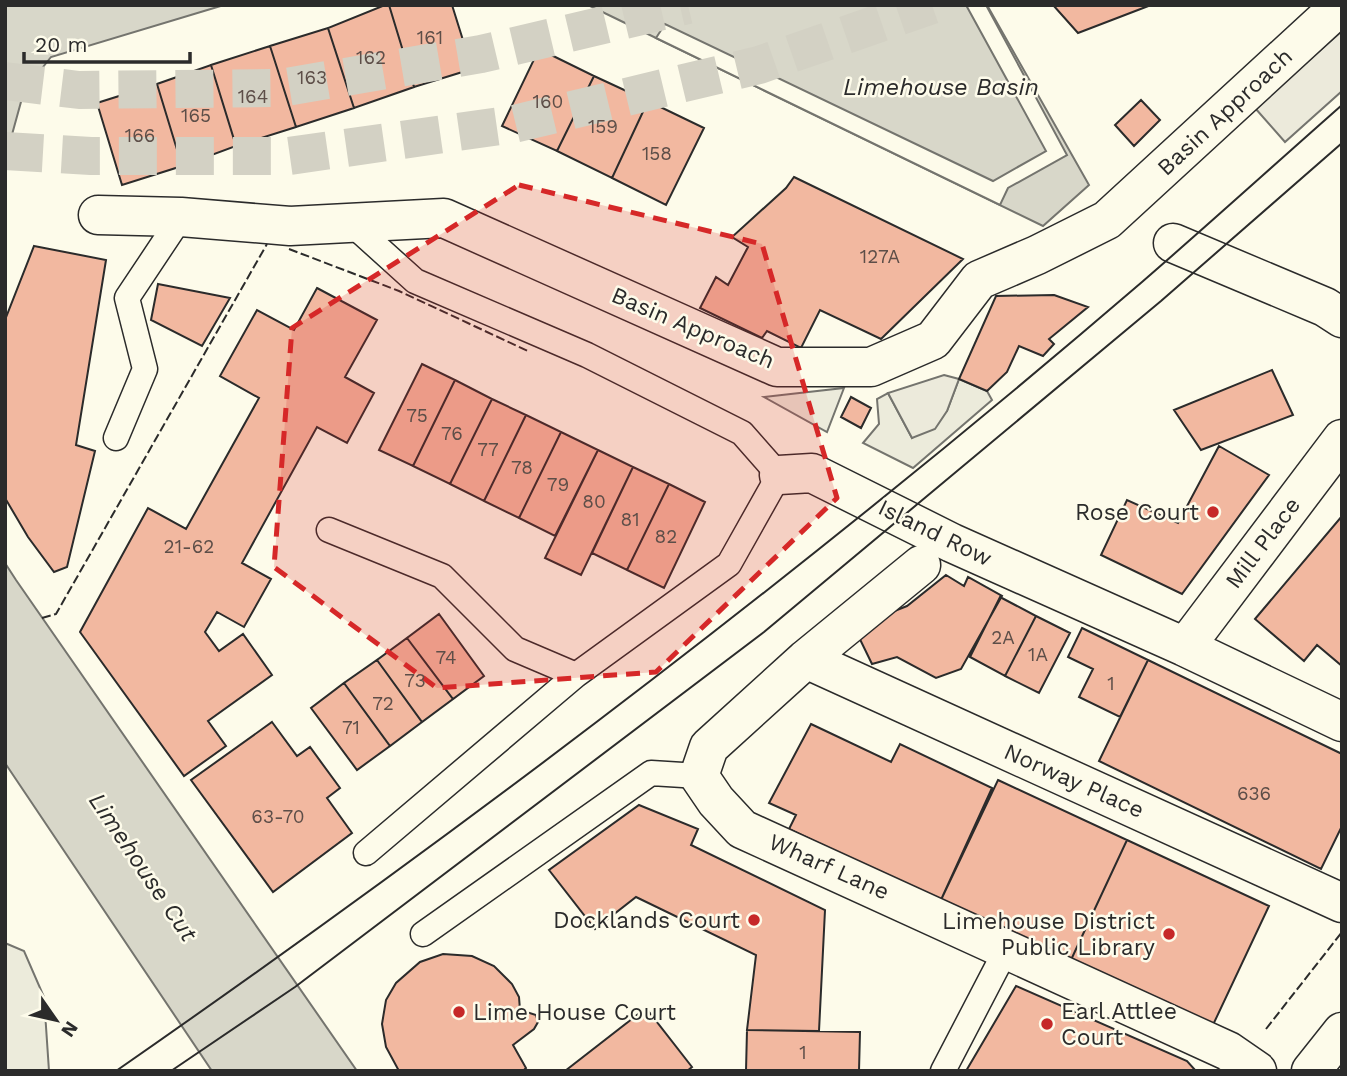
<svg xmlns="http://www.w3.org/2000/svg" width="1347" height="1076" font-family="'Work Sans',sans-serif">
<rect width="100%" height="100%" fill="#fdfbea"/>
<path fill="#ecebdb" stroke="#74746e" stroke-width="2" d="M959,379l28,12 5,9 -79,68 -50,-25 16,-19 -2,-25 11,-6 24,45 35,-27z
M844,388l-17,44 -63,-35z
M5,943l19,8 20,46 5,74h-44z"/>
<path fill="#eceadb" stroke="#74746e" stroke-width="2" d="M1342,31v60l-57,51 -30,-34z
M944,375l15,4 -12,32 -12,18 -23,9 -24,-45z"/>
<path fill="#d8d7c9" stroke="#74746e" stroke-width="2" d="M5,5h219l-173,52 -27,34 -19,69z
M588,5h399l102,180 -46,41z
M5,563l11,17 341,491h-145l-207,-308z"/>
<path fill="#fdfbea" stroke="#74746e" stroke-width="2" d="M966,5h20l81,150 -59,33 -8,17 -344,-167 9,-14 328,157 53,-30z"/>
<path fill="#f2b8a0" stroke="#2b2b2b" stroke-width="2" d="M385,5h4l25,82 -60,21 -26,-80z
M389,5h63l20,64 -58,18z
M1053,5h98l-73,28z
M328,28l26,80 -58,19 -26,-81z
M270,46l26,81 -60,19 -25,-81z
M539,49l55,27 -37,75 -55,-25z
M211,65l25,81 -54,20 -25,-82z
M594,76l54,25 -36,77 -55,-27z
M157,84l25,82 -60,19 -25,-82z
M1141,100l19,20 -26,26 -19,-21z
M648,101l56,27 -38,77 -54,-27z
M794,177l169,82 -82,80 -61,-29 -19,38 -34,-17 -5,7 -62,-30 16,-31 12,8 20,-38 -16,-10 54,-49z
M34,246l72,14 -30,185 19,6 -28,116 -13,5 -26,-35 -23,-39v-178z
M158,284l72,14 -28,48 -51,-26z
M317,288l60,32 -32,57 29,16 -27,50 -30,-16 -75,136 29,16 -27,48 -27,-15 -12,20 14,19 24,-17 29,41 -64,46 18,25 -42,30 -104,-144 68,-124 38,21 73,-131 -39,-22 37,-66 37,20z
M1054,295l34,12 -39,32 5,5 -11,12 -24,-10 -12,26 -20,19 -28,-12 37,-83z
M422,364l33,16 -42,86 -34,-16z
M1272,370l21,45 -92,35 -27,-40z
M455,380l37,19 -42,85 -37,-18z
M851,397l20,11 -10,20 -20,-11z
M492,399l34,16 -42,86 -34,-17z
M526,415l35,17 -42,86 -35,-17z
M561,432l37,18 -43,86 -36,-18z
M1219,446l50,29 -87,119 -81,-39 26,-55 51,23z
M598,450l35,17 -52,108 -36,-17z
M633,467l36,17 -42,86 -35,-17z
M669,484l36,18 -41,86 -37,-18z
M1342,516v150l-25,-21 -13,16 -49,-42z
M946,575l18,11 4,-9 34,19 -41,73 -25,9 -39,-21 -25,7 -18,-37 53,-21z
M1000,597l36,19 -31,60 -35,-19z
M439,614l45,62 -31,23 -46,-61z
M1036,616l34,17 -31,60 -34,-17z
M1082,628l66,32 -28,57 -41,-20 14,-28 -25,-12z
M407,638l46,61 -31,23 -45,-62z
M377,660l45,62 -32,24 -46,-63z
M1148,660l194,94v72l-21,43 -222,-108z
M344,683l46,63 -33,24 -46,-62z
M272,722l25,34 13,-9 30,41 -13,10 25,35 -79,59 -82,-112z
M811,724l80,38 9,-18 92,44 -52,114 -151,-73 7,-14 -27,-12z
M998,780l129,60 -57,122 -130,-60z
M639,805l59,24 -7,16 134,65 -6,121 -72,-1 9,-75 -120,-58 -41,32 -46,-59z
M1127,840l142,66 -57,121 -142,-65z
M443,954l29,2 22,10 18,18 7,13 1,13 16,5 2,7 -4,7 -21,16 13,23 -3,3h-124l-13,-24 -4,-23 4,-24 10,-17 24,-21z
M1016,986l171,75 9,10h-230z
M646,1008l46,59 -5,4h-122z
M747,1030l113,2 -1,39h-113z"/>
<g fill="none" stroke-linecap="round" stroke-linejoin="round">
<path stroke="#d3d1c4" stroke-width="38" stroke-dasharray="38 19" stroke-linecap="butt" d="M5,81l74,9 201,-2 201,-34 207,-49
M5,151l86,5h198l225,-32 245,-59 173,-60"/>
<defs>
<path id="lane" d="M353,225l62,56 172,74 155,78 37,42 -50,89 -153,111 -210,178
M116,438l29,-69 -18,-71 54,-81
M329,530l113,46 73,73 61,26
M423,934l228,-161 48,3
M943,1071l64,-123"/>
<path id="street" d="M98,215l83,2 109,9 154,-8 333,149h94l62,-27 46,-60 58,-25 70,-35 234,-215
M1173,243l152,64 17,11
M779,475l33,-2 140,70 233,104 157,75
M921,565l-115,94 -97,88 -10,29 17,25 26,28 486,222 29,20
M1185,647l157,-208
M806,659l536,244"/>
<path id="highway" d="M1311,1071l31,-39"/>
</defs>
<use href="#lane" stroke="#2b2b2b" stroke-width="27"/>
<use href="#street" stroke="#2b2b2b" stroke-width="41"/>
<use href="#highway" stroke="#2b2b2b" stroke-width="41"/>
<use href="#lane" stroke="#fdfbea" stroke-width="24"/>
<use href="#street" stroke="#fdfbea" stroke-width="38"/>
<use href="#highway" stroke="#fdfbea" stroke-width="38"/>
<path stroke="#2b2b2b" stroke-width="2" d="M116,1071c354,-246 699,-508 1026,-789 67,-58 133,-118 200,-177
M171,1071l124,-84 469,-355 397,-331 181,-158"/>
<path stroke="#2b2b2b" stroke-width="2" stroke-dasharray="9 3.5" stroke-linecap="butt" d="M289,249l110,42 131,61
M42,618l14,-4 211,-370
M1266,1029l76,-97"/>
</g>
<path fill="#d62828" fill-opacity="0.2" stroke="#d62828" stroke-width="5" stroke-dasharray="14 9" stroke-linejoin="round" d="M519,185l243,59 75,254 -181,174 -219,16 -163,-121 18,-239z"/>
<g fill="#c62828" stroke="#fdfbea" stroke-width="2.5">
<circle cx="1213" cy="512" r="7"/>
<circle cx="754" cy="920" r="7"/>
<circle cx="1169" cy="934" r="7"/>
<circle cx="459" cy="1012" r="7"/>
<circle cx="1047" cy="1024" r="7"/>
</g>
<g text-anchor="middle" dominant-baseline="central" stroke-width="5" stroke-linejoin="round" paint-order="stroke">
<g font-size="19" fill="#5d4e48">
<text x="430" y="37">161</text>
<text x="371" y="57">162</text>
<text x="312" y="77">163</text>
<text x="253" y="96">164</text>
<text x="548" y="101">160</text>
<text x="196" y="115">165</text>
<text x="603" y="126">159</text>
<text x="140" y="135">166</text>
<text x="657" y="153">158</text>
<text x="880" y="256">127A</text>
<text x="417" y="415">75</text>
<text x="452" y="433">76</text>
<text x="488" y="449">77</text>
<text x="522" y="467">78</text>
<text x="558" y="484">79</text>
<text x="594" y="501">80</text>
<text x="630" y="519">81</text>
<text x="666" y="536">82</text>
<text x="189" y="546">21-62</text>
<text x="1003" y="637">2A</text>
<text x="1038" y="654">1A</text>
<text x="446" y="657">74</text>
<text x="415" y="680">73</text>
<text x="1111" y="683">1</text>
<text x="383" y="703">72</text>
<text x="351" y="727">71</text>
<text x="1254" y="793">636</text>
<text x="278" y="816">63-70</text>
<text x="803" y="1052">1</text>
</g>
<g font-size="23" fill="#2b2b2b" stroke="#fdfbea">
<text transform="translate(1225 112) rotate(-43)">Basin Approach</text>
<text transform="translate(693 328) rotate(23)">Basin Approach</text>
<text transform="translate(935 533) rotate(26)">Island Row</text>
<text transform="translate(1263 543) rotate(-53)">Mill Place</text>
<text transform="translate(1074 781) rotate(24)">Norway Place</text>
<text transform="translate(829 867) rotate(24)">Wharf Lane</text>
</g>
<g font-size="23" fill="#2b2b2b" stroke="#fdfbea" text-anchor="end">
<text x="1199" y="512">Rose Court</text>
<text x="740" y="920">Docklands Court</text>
<text x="1155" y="921">Limehouse District<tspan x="1155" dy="26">Public Library</tspan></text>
<text x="1061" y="1011" text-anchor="start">Earl Attlee<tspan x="1061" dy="26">Court</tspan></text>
<text x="473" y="1012" text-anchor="start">Lime House Court</text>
</g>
<g font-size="24" font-style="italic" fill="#2b2b2b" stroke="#fdfbea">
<text x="941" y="87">Limehouse Basin</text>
<text transform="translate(143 867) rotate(56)">Limehouse Cut</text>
</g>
</g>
<rect width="1347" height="1076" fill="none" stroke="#2b2b2b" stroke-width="14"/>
<g transform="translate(56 1020) rotate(124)" stroke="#fdfbea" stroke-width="5" paint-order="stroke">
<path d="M0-5L12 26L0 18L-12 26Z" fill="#2b2b2b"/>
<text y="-10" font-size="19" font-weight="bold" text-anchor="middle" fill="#2b2b2b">N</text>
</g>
<path d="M24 52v10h166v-10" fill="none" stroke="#2b2b2b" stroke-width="3.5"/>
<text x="35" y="52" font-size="21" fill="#2b2b2b" stroke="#fdfbea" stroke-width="5" paint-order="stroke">20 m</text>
</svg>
